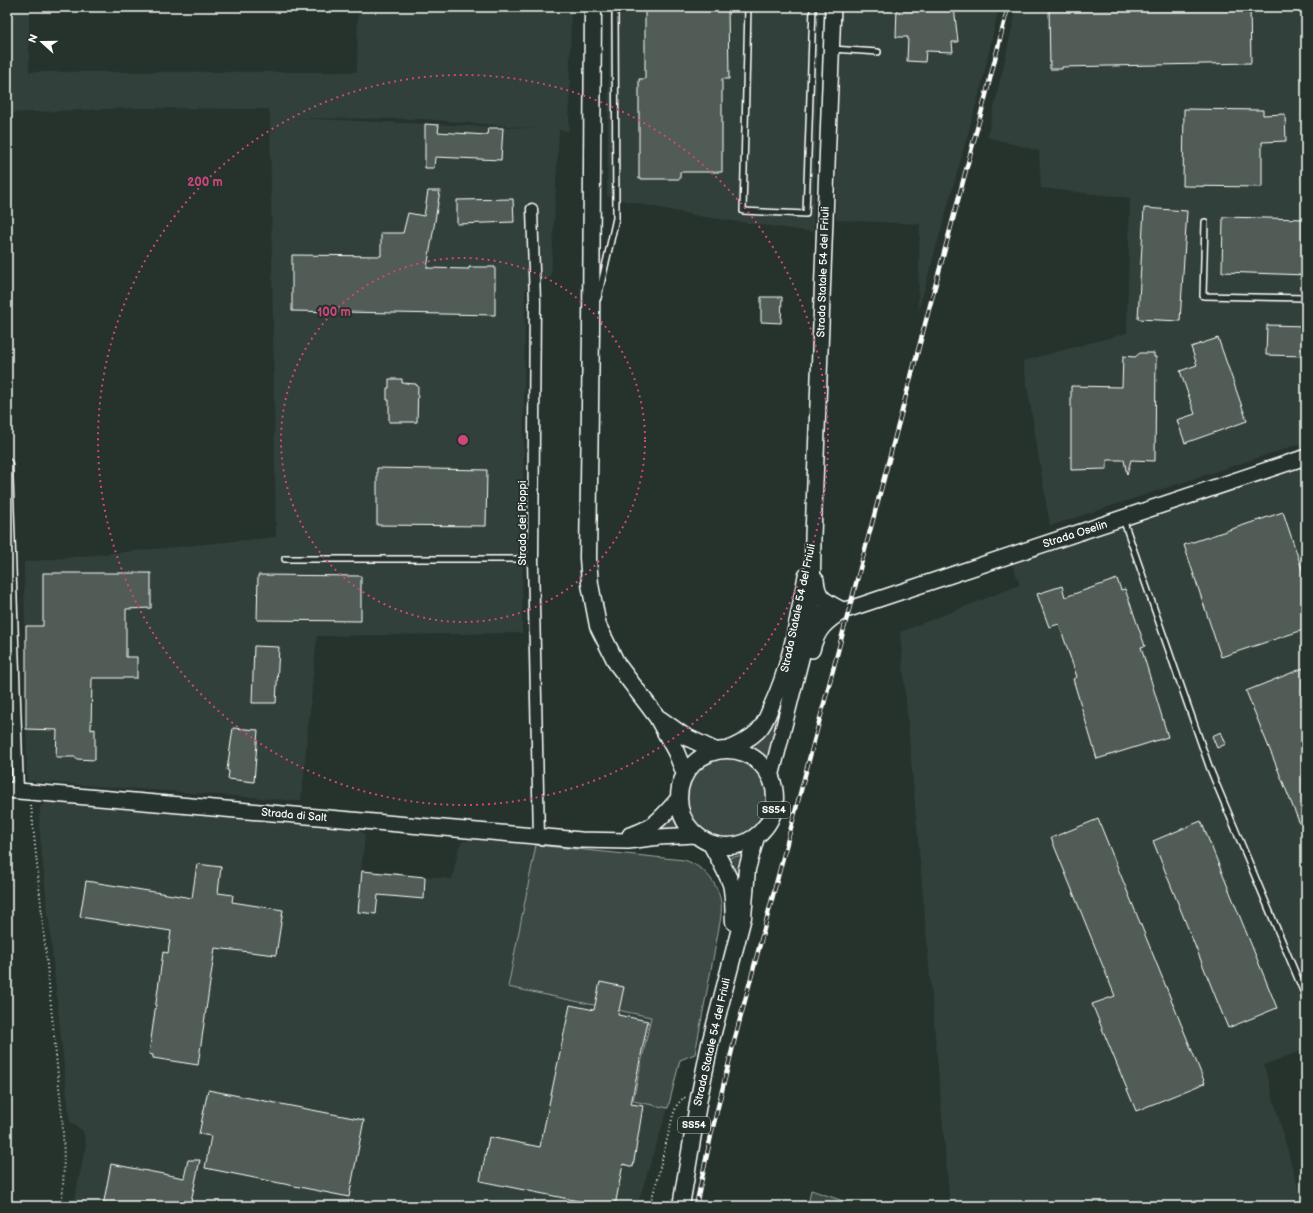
<svg xmlns="http://www.w3.org/2000/svg" width="1313" height="1213" font-family="'Balsamiq Sans',sans-serif">
<rect width="100%" height="100%" fill="#26332d"/>
<filter id="ink" filterUnits="userSpaceOnUse"><feTurbulence type="fractalNoise" baseFrequency=".025" numOctaves="2"/><feDisplacementMap in="SourceGraphic" scale="8" xChannelSelector="R" yChannelSelector="G"/><feConvolveMatrix kernelMatrix="1 2 1 2 8 2 1 2 1" color-interpolation-filters="sRGB"/></filter>
<g filter="url(#ink)">
<path fill="#333f3a" fill-rule="evenodd" d="M7,7h22v65h328l1,-65h213l-2,124 -10,-1 -8,147 -26,13 -3,343 -205,3 -16,165 -274,-20 -3,-219 252,-25 -6,-419 -1,-9 -137,-1 -125,5zM290,118l133,1 119,10z
M610,7h209l-6,225 -115,-16 -76,-16 -15,-4z
M841,7h158l-18,80 -63,225 2,-88 -84,-4z
M1017,7h289v435l-256,84 -27,-165 104,-28 3,-135 -89,-10 -2,-37 -52,-14z
M1306,465v584l-42,16 39,141h-176l-7,-3h-73l-13,3h-84l-50,-574 120,-47 -9,-23z
M48,803l310,27 6,4 1,3 -4,33 91,9 7,-32 4,-6 10,-1 63,5 -28,142 143,30 -18,84 35,7 -31,98h-564l13,-61 -3,-14 -13,-9 -5,-47 -26,-249 1,-18 2,-3z"/>
<path fill="#3e4944" stroke="#9ea4a2" d="M794,664l-24,96 -19,-14 12,-9 11,-22z
M686 799a41 41 0 1 1 82 0a41 41 0 1 1-82 0Z
M672,814l7,16 -22,2z
M536,845l148,15c19,6 34,22 37,43 1,6 0,13 -1,19l-25,132 -15,6 -12,48 -35,-7 18,-84 -143,-30z
M744,855l-6,23 -10,-20z
M811,1190l47,16h-50z
M1047,1203h73l7,3h-93z"/>
<path fill="#515c57" stroke="#fff" d="M645,7h83l1,72h-7v93h-42v7h-41v-100h6z
M897,7h57l4,35h-6l1,10 -27,-1 -1,11 -18,-1 1,-24h-12z
M1049,7h108v2l93,-2 1,56 -189,4v2h-12z
M1184,109l79,1v5l22,-1 1,27 -24,1v45l-79,-1z
M425,124l14,1 -1,7 49,3 1,-7h15l-2,32 -66,-3 -1,11h-9z
M428,191h12l-13,77 42,1v-2h26v48l-203,-4v-56l89,1v-23h22l5,-20 16,3z
M513,199l1,23 -57,2v-24z
M1144,208l43,3 -7,110 -42,-2z
M1223,217l83,2v56l-84,-3z
M761,297h21l-1,26 -20,-1z
M1267,325l39,1v30l-40,-1z
M1218,338l29,83 -62,22 -8,-23 18,-6 -15,-43 17,-6 -6,-18z
M1140,353h14v4h2l-1,104 -24,-1 -4,15 -3,-15h-17v9l-36,1v-84l51,1 1,-31 12,1z
M389,379h13v4l14,1v1l2,1 -1,36h-28v-22h-2v-12h2z
M377,468l110,2 -1,56 -109,-1z
M1283,512l23,69v48l-85,28 -37,-112z
M43,573h108v35l-25,1v48h11v21h-45l-1,52 4,-1v31l-19,-1v-2h-20l1,-27 -31,-1v-103h17z
M258,575l103,1v45l-104,-1z
M1117,579l4,11 4,-1 20,57 -4,1 27,90 -71,22 -24,-80 4,-2 -18,-53 -10,3 -12,-33 25,-8 3,11z
M254,646l25,1 -3,56h-24z
M1306,667v172l-60,-148z
M233,728l25,2 -4,52 -26,-3 1,-8 -2,-1z
M1221,732l5,12 -9,4 -5,-12z
M1098,819l107,264 -69,28 -44,-107 23,-8 -64,-158z
M1201,821l76,187 -49,20 -75,-187z
M197,864l24,3 -3,26 15,2 -1,7 51,8 -7,45 -61,-7 -17,117 -45,-7v-3l-4,-1 14,-102 5,1 3,-22 -91,-14 6,-36 106,17z
M362,871l63,6 -1,22 -46,-4 -2,19 -18,-2z
M600,982l24,5 -6,28 30,6 -17,83 12,2 -10,61 -10,-3 -8,42h-12l-123,-25 9,-44 51,10 30,-142 24,5z
M208,1090l156,30 -15,77 -144,-29 6,-32 -12,-2z
M188,1160h12l-10,46h-87l8,-42 73,14z"/>
<g fill="none" stroke-linecap="round" stroke-linejoin="round">
<defs>
<path id="lane" d="M748,7l-5,204 63,3 7,-207
M832,49l46,3
M1205,222l-2,74 103,2
M598,298l18,-80 -1,-211
M1123,519l87,250 96,229
M285,559h248"/>
<path id="street" d="M532,209l3,93 -2,257 6,278
M7,464l11,327"/>
<path id="secondary" d="M816,580c2,21 11,21 28,31
M794,642c4,-10 8,-22 18,-27l37,-6 457,-152
M812,650c5,-20 13,-28 31,-39
M726,750c11,-5 23,-10 32,-19 6,-6 10,-16 13,-24 20,-43 26,-85 35,-131
M771,777l41,-162 1,-79 20,-529
M7,790l574,50 47,1 31,-4 36,-2
M630,835c24,-7 32,-18 48,-36"/>
<path id="primary" d="M593,7l-2,324 -3,227 2,26 8,42 19,38 40,53 19,35 9,22
M660,719l24,17 32,15
M679 798a48 48 0 1 1 96 0a48 48 0 1 1-96 0Z
M711,844c7,13 15,26 20,40 3,12 2,26 3,38
M681,1206l18,-108 11,-54 33,-127 4,-48 9,-32"/>
</defs>
<use href="#lane" stroke="#fff" stroke-width="8"/>
<use href="#street" stroke="#fff" stroke-width="13"/>
<use href="#secondary" stroke="#fff" stroke-width="18"/>
<use href="#primary" stroke="#fff" stroke-width="19"/>
<path stroke="#fff" stroke-width="2" stroke-dasharray="1 3" stroke-linecap="butt" d="M31,805l31,311c2,30 3,60 -1,90
M649,1206l6,-18 18,-73 4,-10 7,-8 1,1"/>
<use href="#lane" stroke="#26332d" stroke-width="5"/>
<use href="#street" stroke="#26332d" stroke-width="10"/>
<use href="#secondary" stroke="#26332d" stroke-width="15"/>
<use href="#primary" stroke="#26332d" stroke-width="16"/>
<defs>
<path id="rail" d="M696,1206l16,-75 23,-93 251,-943 22,-88"/>
</defs>
<use href="#rail" stroke="#fff" stroke-width="4.5"/>
<use href="#rail" stroke="#26332d" stroke-width="3" stroke-dasharray="9" stroke-linecap="butt"/>
</g>
</g>
<g fill="none" stroke="#ce467c" stroke-width="2" stroke-dasharray="2 4">
<circle cx="463" cy="440" r="182"/>
<circle cx="463" cy="440" r="365"/>
</g>
<g text-anchor="middle" dominant-baseline="central" stroke-width="4" stroke-linejoin="round" paint-order="stroke">
<g fill="#26332d" stroke="#bec2c0" stroke-width="1">
<rect x="758" y="802" width="32" height="16" rx="3"/>
<rect x="678" y="1117" width="32" height="16" rx="3"/>
</g>
<g font-size="10" font-weight="bold" fill="#fff">
<text x="774" y="810">SS54</text>
<text x="694" y="1125">SS54</text>
</g>
<g font-size="11" fill="#fff" stroke="#26332d">
<text transform="translate(823 272) rotate(-88)">Strada Statale 54 del Friuli</text>
<text transform="translate(522 523) rotate(-90)">Strada dei Pioppi</text>
<text transform="translate(1075 534) rotate(-18)">Strada Oselin</text>
<text transform="translate(798 608) rotate(-78)">Strada Statale 54 del Friuli</text>
<text transform="translate(294 815) rotate(5)">Strada di Salt</text>
<text transform="translate(712 1042) rotate(-77)">Strada Statale 54 del Friuli</text>
</g>
</g>
<circle cx="463" cy="440" r="6" fill="#ce467c" stroke="#26332d" stroke-width="2"/>
<g font-size="12" text-anchor="middle" font-weight="bold" fill="#ce467c" stroke="#26332d" stroke-width="4" stroke-linejoin="round" paint-order="stroke">
<text x="205" y="186">200 m</text>
<text x="334" y="316">100 m</text>
</g>
<rect width="1313" height="1213" fill="none" stroke="#26332d" stroke-width="24"/>
<rect x="12" y="12" width="1289" height="1189" fill="none" stroke="#fff" stroke-width="1.5" filter="url(#ink)"/>
<g transform="translate(42 42) rotate(291)" stroke="#26332d" stroke-width="3" paint-order="stroke">
<path d="M0-3L7 15L0 10L-7 15Z" fill="#ffffff"/>
<text y="-6" font-size="11" font-weight="bold" text-anchor="middle" fill="#ffffff">N</text>
</g>
</svg>
